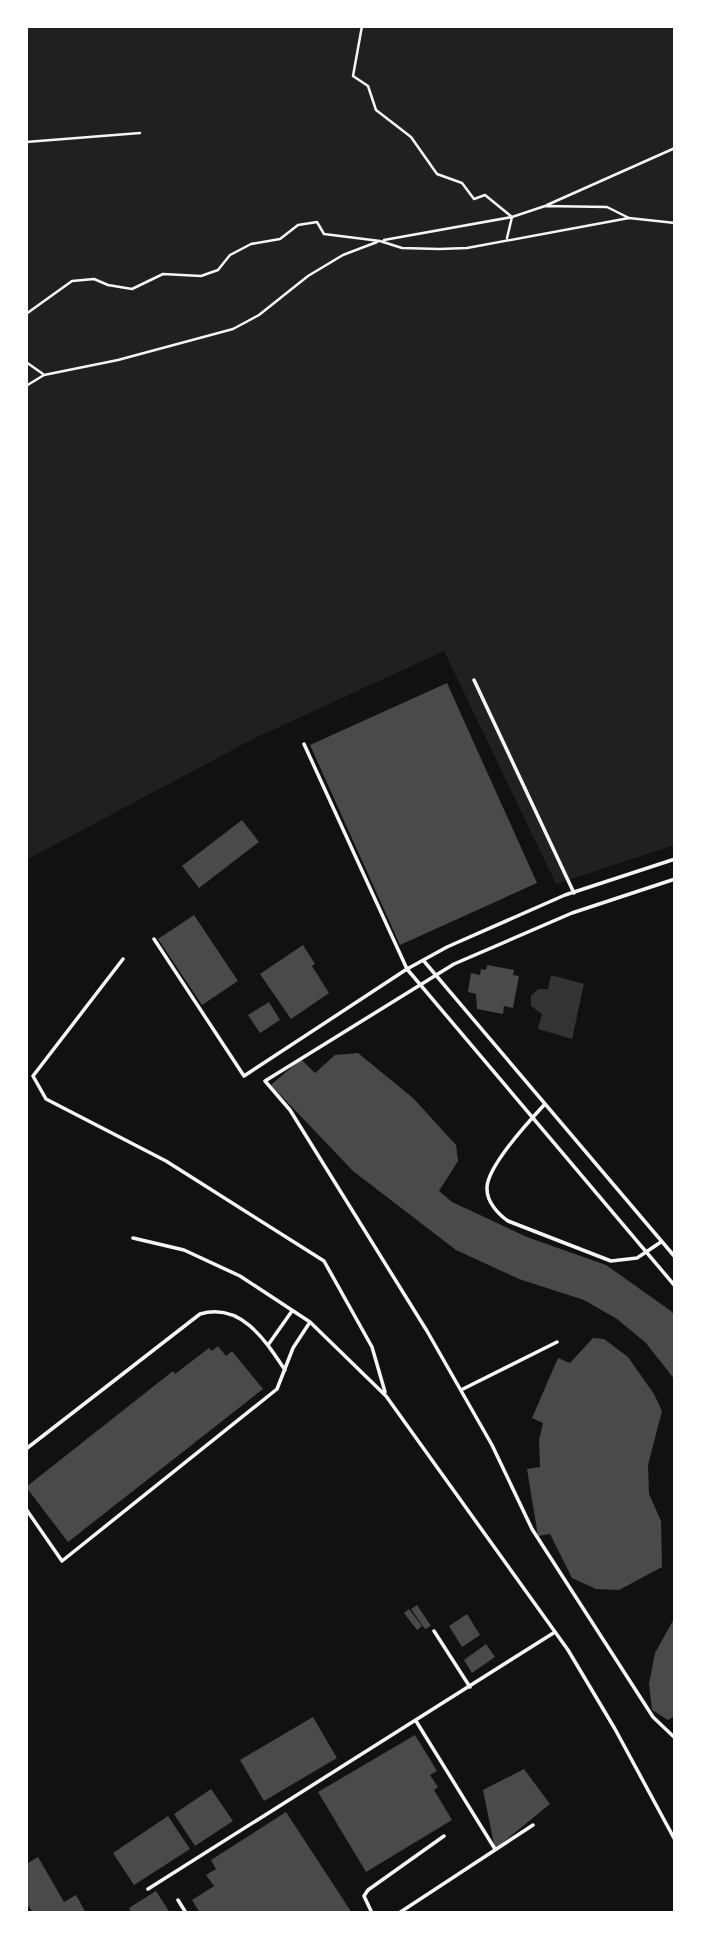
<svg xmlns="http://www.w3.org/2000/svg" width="701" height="1939" font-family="Barlow,sans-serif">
<rect width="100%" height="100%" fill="#111"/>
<path fill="#202020" d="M26,26h649v819l-119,39 -112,-233 -191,88 -227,121z"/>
<path fill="#333" d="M551,975l33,9 -12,55 -34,-10 4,-15 -11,-8v-10l7,-7h10z"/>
<path fill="#4a4a4a" d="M447,683l90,200 -137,62 -90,-200z
M242,820l17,22 -60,46 -17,-22z
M194,915l44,66 -36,24 -44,-66z
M303,945l12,19 -3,2 17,27 -38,26 -31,-45z
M487,965l27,5 -1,5 6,1 -6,32 -9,-2 -1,8 -26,-5 -1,-15 -8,-2 3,-19 9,2 1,-6 5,1z
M269,1002l11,18 -20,13 -12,-18z
M358,1053l55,45 43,47 2,16 -19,30 13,11 75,35 79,28 65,46 4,5v64l-29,-37 -29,-24 -33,-19 -65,-21 -63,-29 -103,-79 -82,-86 30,-26 14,14 20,-18z
M593,1338l11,1 24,18 26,37 8,17 -14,54 1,29 12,27 1,46 -43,23 -23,-1 -24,-11 -22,-44 -12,2 -11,-67 13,-2 -1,-27 4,-17 -11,-5 26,-60 12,5z
M218,1346l8,10 6,-5 31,38 -195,153 -42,-55 147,-116 2,3 34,-26 3,3z
M417,1605l14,21 -6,3 -14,-20z
M409,1609l13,17 -5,4 -13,-17z
M467,1614l13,21 -18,12 -13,-21z
M675,1617v99l-7,4 -16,-10 -3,-26 6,-31z
M486,1644l9,13 -23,16 -8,-13z
M313,1717l24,41 -73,43 -24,-41z
M415,1735l22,36 -7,4 8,12 -4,3 18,30 -86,52 -48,-80z
M524,1769l26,35 -55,45 -12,-59z
M211,1789l22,32 -38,25 -21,-32z
M286,1812l66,101h-152l-8,-13 22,-14 -8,-11 10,-6 -5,-9z
M168,1816l22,33 -56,36 -21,-32z
M38,1857l26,45 12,-7 10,18h-53l-7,-11v-38z
M156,1891l14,22h-38l-3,-5z"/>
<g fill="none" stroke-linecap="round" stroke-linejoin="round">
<path stroke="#f5f5f5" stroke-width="2.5" d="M362,26l-9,50 15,10 8,24 35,27 26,37 25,9 12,16 11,-4 27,22
M26,142l114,-9
M547,205l128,-57
M507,238l5,-21 33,-11 62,1 22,11
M384,240l128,-23
M26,314l46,-33 22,-2 14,6 24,4 31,-15 38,2 17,-6 12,-15 21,-11 29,-5 18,-14 19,-3 7,12 56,7 22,7 37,1 28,-1 162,-30 46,5
M26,362l17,12
M26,386l18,-11 74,-15 115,-31 26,-14 49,-39 35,-21 34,-13"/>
<path stroke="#f5f5f5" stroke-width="3.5" d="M474,680l100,213
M304,744l103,225 268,317
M675,879l-103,34 -118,51 -189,117 25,29 137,221 65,114 40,84 121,188 22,21
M154,939l90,137 163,-107 40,-22 118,-52 110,-36
M123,959l-90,117 13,23 120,62 158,100 48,86 13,45
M423,960l252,297
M545,1104c-15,16 -59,64 -58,85 0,13 11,25 21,32l103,40 26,-3 24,-16
M133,1238l51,12 56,26 70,46 76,74 182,254 47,79 60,111
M268,1345l24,-34
M461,1390l96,-48
M26,1449l174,-135c41,-12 65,26 85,56
M26,1509l36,52 215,-172 16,-41 17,-26
M434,1631l36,56
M416,1721l79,128
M148,1889l407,-257
M178,1900l8,13
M372,1913l-8,-17 4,-6 76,-54
M399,1913l134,-88"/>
</g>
<rect width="701" height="1939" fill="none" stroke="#ffffff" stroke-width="56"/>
</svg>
